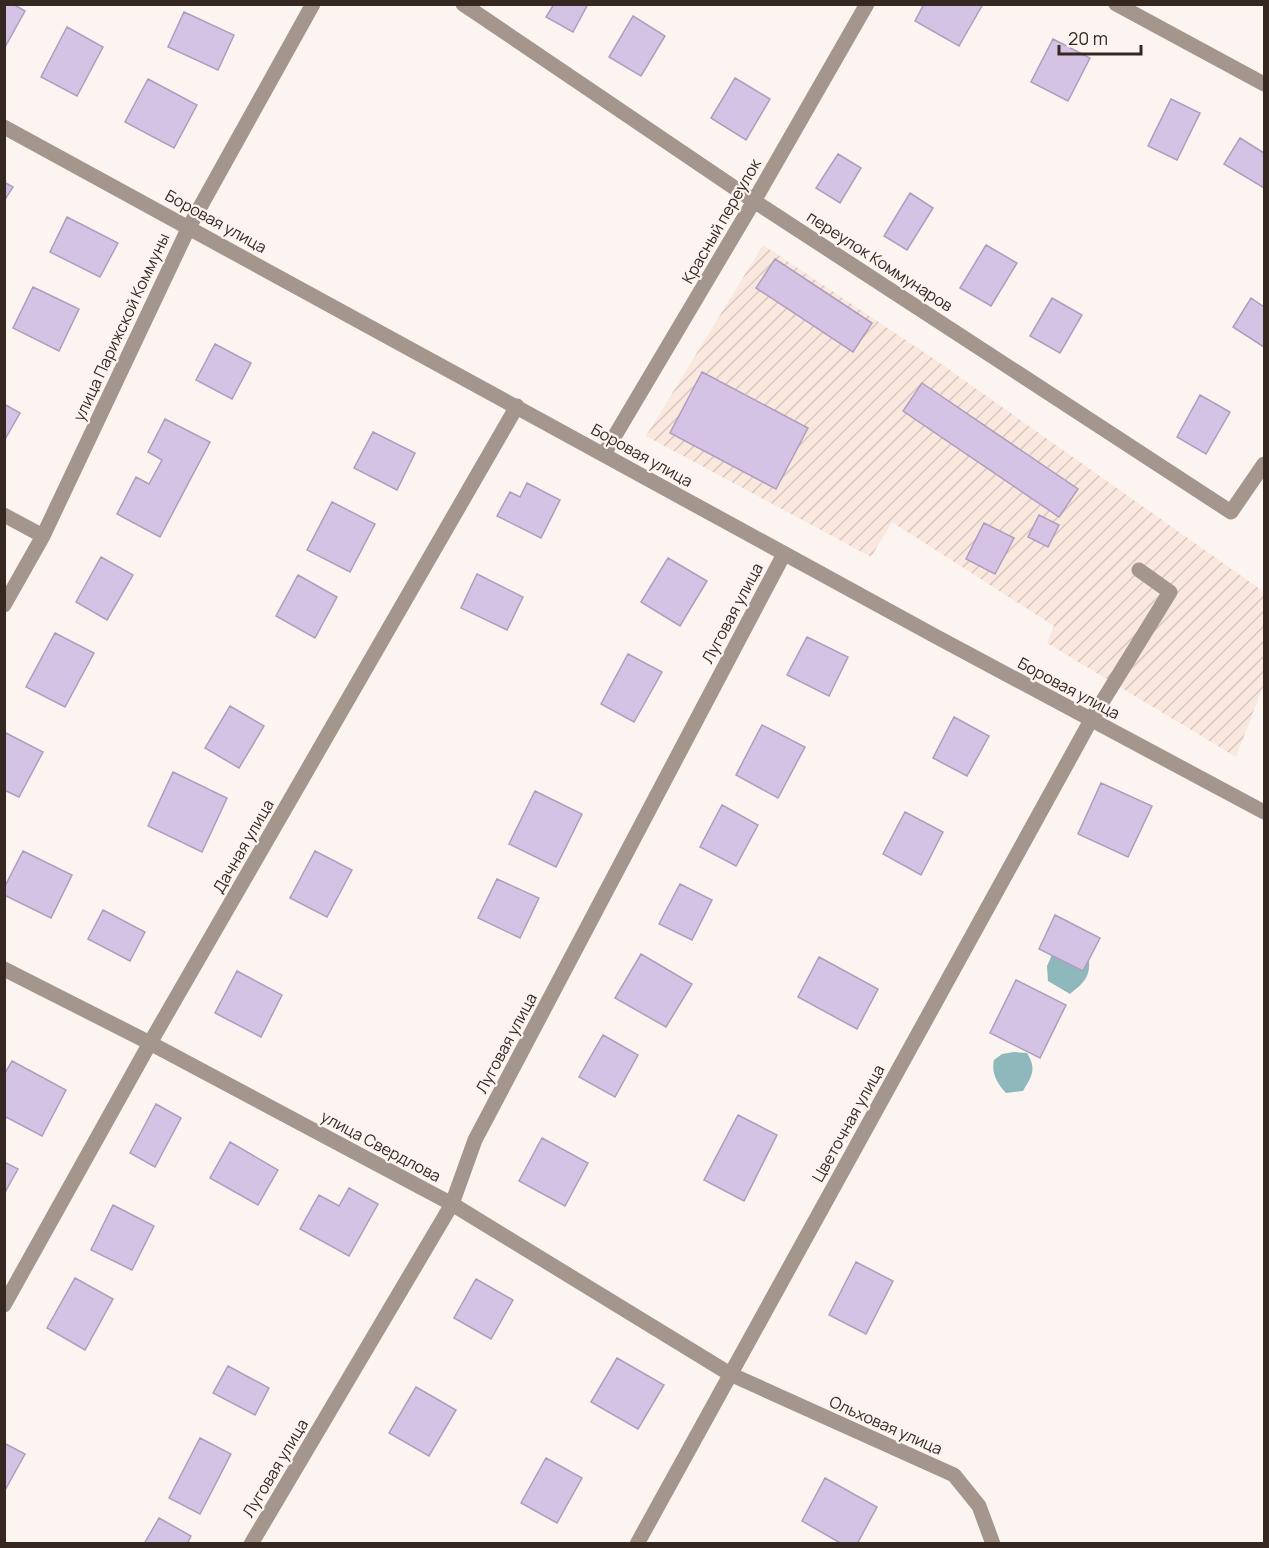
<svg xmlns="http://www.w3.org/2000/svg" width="1269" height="1548" font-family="Manrope,sans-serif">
<defs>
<pattern id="industrial-furrows" width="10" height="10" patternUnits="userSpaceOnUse" patternTransform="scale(1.5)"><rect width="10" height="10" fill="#fae8de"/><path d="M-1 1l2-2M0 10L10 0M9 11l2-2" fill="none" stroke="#d7c7be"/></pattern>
</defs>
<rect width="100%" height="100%" fill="#fcf4f0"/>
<path fill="url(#industrial-furrows)" d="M763,245l171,114 330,233v92l-28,73 -189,-114 7,-17 -162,-104 -21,35 -225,-121z"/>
<path fill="#8fb8bd" d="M1056,946l32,4c3,24 1,29 -18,44l-22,-13 -1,-15z
M1014,1052l13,1c10,16 5,23 -4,38l-17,2c-9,-10 -15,-20 -12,-33l8,-6z"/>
<path fill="#d5c3e5" stroke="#ae9dbd" stroke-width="1.5" d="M4,4h9l12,7 -21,38z
M554,4h34l-15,28 -27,-15z
M924,4h59l-24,42 -44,-25z
M184,12l50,23 -16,35 -50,-23z
M633,16l32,20 -24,40 -32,-19z
M67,27l36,20 -26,49 -36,-19z
M1053,39l37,19 -22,43 -37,-19z
M735,78l35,21 -24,41 -35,-22z
M148,79l49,26 -23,43 -49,-26z
M1171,99l29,14 -23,47 -29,-14z
M1240,138l24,15v35l-40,-24z
M838,154l23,14 -21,35 -24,-15z
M4,182l9,5 -9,14z
M910,193l23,15 -26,42 -23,-14z
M67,217l51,26 -18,34 -50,-25z
M986,245l31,18 -26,43 -31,-18z
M775,259l97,64 -19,29 -97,-64z
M33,287l46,22 -20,42 -46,-23z
M1052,298l30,17 -22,38 -30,-17z
M1251,298l13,9v40l-31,-20z
M215,344l36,19 -19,36 -36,-19z
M702,372l106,56 -32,61 -106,-56z
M922,383l156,106 -19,28 -156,-106z
M1200,395l30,17 -24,42 -29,-17z
M4,404l16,9 -16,28z
M165,419l45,23 -50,95 -43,-23 19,-37 13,7 13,-24 -14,-8z
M373,432l42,21 -18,37 -43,-22z
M527,483l33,17 -19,38 -44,-22 13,-24 10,5z
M332,502l43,22 -25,48 -43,-22z
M1039,515l20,10 -11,22 -20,-10z
M984,523l30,15 -19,36 -29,-15z
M101,557l32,18 -26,45 -31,-18z
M668,558l39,23 -27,45 -39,-24z
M477,574l46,23 -16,33 -46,-22z
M298,575l39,22 -22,41 -39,-22z
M55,633l39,20 -29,54 -39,-20z
M807,637l41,20 -19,39 -42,-21z
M628,654l34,18 -28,50 -33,-18z
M230,706l34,20 -25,42 -34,-20z
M954,717l35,19 -22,40 -34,-18z
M762,725l43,22 -27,51 -42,-23z
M4,732l39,20 -24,45 -15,-7z
M173,772l54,26 -25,54 -54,-26z
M1101,783l51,23 -24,51 -50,-23z
M535,791l47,23 -26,53 -47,-23z
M722,805l36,20 -22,41 -36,-19z
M905,812l38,20 -22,43 -38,-21z
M23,851l49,24 -21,43 -47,-23v-7z
M315,851l37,19 -25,47 -37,-19z
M497,879l42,19 -19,40 -42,-20z
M680,884l32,16 -20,40 -33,-16z
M103,910l42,22 -15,29 -42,-22z
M1055,915l45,23 -17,33 -44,-22z
M641,954l51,30 -26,43 -51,-29z
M819,957l59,32 -21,40 -59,-32z
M237,971l45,24 -21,42 -46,-24z
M1016,980l50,25 -26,53 -50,-25z
M603,1035l35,20 -23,42 -36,-20z
M12,1061l54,29 -24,46 -38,-20v-41z
M156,1104l25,14 -26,49 -25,-14z
M738,1115l39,20 -33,66 -40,-21z
M542,1138l46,25 -23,43 -46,-25z
M230,1142l48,28 -20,35 -48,-27z
M4,1162l14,7 -14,25z
M349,1188l29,16 -29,52 -49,-27 19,-34 20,11z
M113,1205l41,21 -22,44 -41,-20z
M856,1262l37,19 -27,53 -37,-19z
M75,1278l38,21 -28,51 -38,-22z
M476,1279l37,21 -22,39 -37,-21z
M617,1358l47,27 -26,44 -47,-27z
M228,1366l41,22 -14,27 -42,-22z
M416,1387l40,23 -27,46 -40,-23z
M200,1438l31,16 -31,60 -31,-16z
M4,1443l21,11 -21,38z
M546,1458l36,20 -25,45 -36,-20z
M825,1478l52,29 -20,37h-15l-40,-23z
M159,1518l32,18 -4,8h-43z"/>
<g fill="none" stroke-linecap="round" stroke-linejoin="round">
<path stroke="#a4968c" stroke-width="15" d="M463,4l291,197 477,311 33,-48
M1116,4l148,80
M4,127l931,509 329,176
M604,454l150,-253 113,-197
M4,515l39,21
M4,605l39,-69 146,-309 124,-223
M4,969l146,74 302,161 278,170 224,101 25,31 14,38
M4,1305l146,-262 367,-637
M251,1544l201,-340 23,-64 309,-586
M637,1544l454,-824 79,-128 -31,-22"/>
</g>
<g text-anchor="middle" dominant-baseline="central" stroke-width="4.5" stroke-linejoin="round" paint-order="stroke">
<g font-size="16" fill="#362820" stroke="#fcf4f0">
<text transform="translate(216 221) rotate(29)">Боровая улица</text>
<text transform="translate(721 221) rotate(-60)">Красный переулок</text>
<text transform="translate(880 261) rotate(33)">переулок Коммунаров</text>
<text transform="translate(121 327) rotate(-65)">улица Парижской Коммуны</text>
<text transform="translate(642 455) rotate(29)">Боровая улица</text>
<text transform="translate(732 613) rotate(-62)">Луговая улица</text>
<text transform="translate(1069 688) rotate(28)">Боровая улица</text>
<text transform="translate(243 846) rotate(-60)">Дачная улица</text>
<text transform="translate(506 1043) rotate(-62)">Луговая улица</text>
<text transform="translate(848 1123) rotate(-61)">Цветочная улица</text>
<text transform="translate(381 1146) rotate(28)">улица Свердлова</text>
<text transform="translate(886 1425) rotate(24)">Ольховая улица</text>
<text transform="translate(275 1468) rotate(-59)">Луговая улица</text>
</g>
</g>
<rect width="1269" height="1548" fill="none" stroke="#362820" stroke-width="12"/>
<path d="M1059 45v9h82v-9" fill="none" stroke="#362820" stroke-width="3"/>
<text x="1068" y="45" font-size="18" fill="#362820" stroke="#fcf4f0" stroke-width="4.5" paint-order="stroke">20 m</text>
</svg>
